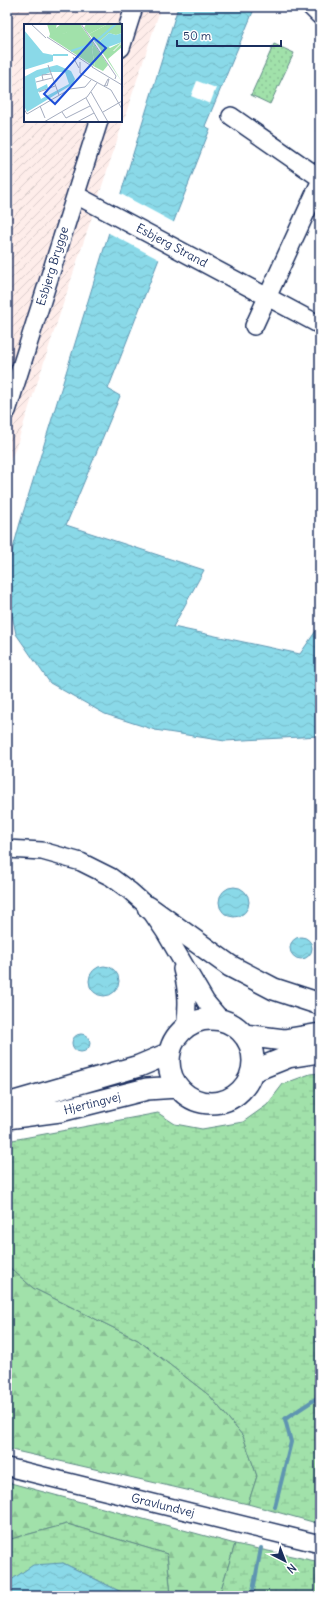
<svg xmlns="http://www.w3.org/2000/svg" width="327" height="1603" font-family="Delius,sans-serif">
<defs>
<pattern id="industrial-furrows" width="10" height="10" patternUnits="userSpaceOnUse"><rect width="10" height="10" fill="#feedea"/><path d="M-1 1l2-2M0 10L10 0M9 11l2-2" fill="none" stroke="#d9cccb"/></pattern>
<pattern id="forest-firs" width="22" height="20" patternUnits="userSpaceOnUse"><rect width="22" height="20" fill="#a1e1aa"/><path d="M5 1l3.5 6h-7zM16 11l3.5 6h-7z" fill="#8ac195"/></pattern>
<pattern id="wetland-marsh" width="20" height="14" patternUnits="userSpaceOnUse"><rect width="20" height="14" fill="#a1e1aa"/><path d="M1 5h8M5 5V1M11 12h8M15 12V8" fill="none" stroke="#8ac195"/></pattern>
<pattern id="park-dots" width="8" height="8" patternUnits="userSpaceOnUse"><rect width="8" height="8" fill="#a1e1aa"/><path d="M2 2h.1M6 6h.1" fill="none" stroke="#8ac195" stroke-width="1.8" stroke-linecap="round"/></pattern>
<pattern id="water-waves" width="16" height="10" patternUnits="userSpaceOnUse"><rect width="16" height="10" fill="#8ad9e8"/><path d="M0 5q4-4 8 0t8 0" fill="none" stroke="#76bbc9"/></pattern>
</defs>
<rect width="100%" height="100%" fill="#fff"/>
<filter id="ink" filterUnits="userSpaceOnUse"><feTurbulence type="fractalNoise" baseFrequency=".025" numOctaves="2"/><feDisplacementMap in="SourceGraphic" scale="8" xChannelSelector="R" yChannelSelector="G"/><feConvolveMatrix kernelMatrix="1 2 1 2 8 2 1 2 1" color-interpolation-filters="sRGB"/></filter>
<g filter="url(#ink)">
<path fill="url(#industrial-furrows)" fill-rule="evenodd" d="M7,7h154l-146,443 -8,16zM25,25h96v96h-96z"/>
<path fill="url(#forest-firs)" stroke="#5e8884" d="M7,1265l26,23 105,52 72,56 33,40 14,40 -9,28 -241,-55z
M7,1482l228,62 -16,52h-48l-4,-42 -100,-30 -60,16z"/>
<path fill="url(#wetland-marsh)" stroke="#5e8884" d="M320,1073v451l-72,-20 9,-28 -14,-40 -33,-40 -72,-56 -105,-52 -26,-23v-124l151,-28 17,11 27,5 41,-7 24,-17 16,-21 27,-10z
M67,1524l100,30 4,42h-42l-66,-33 -56,20v-43z
M235,1544l85,18v34h-101z"/>
<path fill="url(#park-dots)" stroke="#5e8884" d="M274,44l20,9 -24,51 -19,-9z"/>
<path fill="url(#water-waves)" stroke="#5e95b1" d="M178,7h77l-50,119 5,3 -102,260 12,7 -54,129 138,45 -31,57 127,27 20,-29v111l-95,5 -70,-11 -50,-16 -55,-31 -34,-49 -9,-43v-21l13,-47z
M219 902a15 15 0 1 1 30 0a15 15 0 1 1-30 0Z
M290 948a11 11 0 1 1 22 0a11 11 0 1 1-22 0Z
M89 981a15 15 0 1 1 30 0a15 15 0 1 1-30 0Z
M72 1043a9 9 0 1 1 18 0a9 9 0 1 1-18 0Z
M63,1563l66,33h-122v-13l26,-18z"/>
<path fill="#fff" d="M197,81l19,7 -6,16 -19,-8z
M119,193l56,30 -15,37 -53,-28z"/>
<g fill="none" stroke-linecap="round" stroke-linejoin="round">
<path stroke="#5e95b1" stroke-width="4" d="M275,1507l16,-65 -6,-23 35,-23
M252,1596l9,-48"/>
<defs>
<path id="minor" d="M311,7l9,9
M121,48l13,-41
M231,116l89,62
M76,195l244,130
M254,326l66,-144
M7,411l92,-290
M7,849l35,2 39,11 30,15 19,14 18,16 17,25 41,70 16,19
M182,969c6,22 6,38 3,59
M7,1467l313,77"/>
<path id="major" d="M148,907l82,59 44,23 46,15
M169 1061a42 42 0 1 1 84 0a42 42 0 1 1-84 0Z
M244,1035l40,5 36,-6
M253,1071l35,-14 32,-5
M7,1104l132,-38 31,-13
M7,1118l53,-7 87,-22 30,-2"/>
</defs>
<use href="#minor" stroke="#1b2f5e" stroke-width="20"/>
<use href="#major" stroke="#1b2f5e" stroke-width="24"/>
<use href="#minor" stroke="#fff" stroke-width="17"/>
<use href="#major" stroke="#fff" stroke-width="21"/>
</g>
</g>
<g text-anchor="middle" dominant-baseline="central" stroke-width="4" stroke-linejoin="round" paint-order="stroke">
<g font-size="12" fill="#1b2f5e" stroke="#fff">
<text transform="translate(172 245) rotate(28)">Esbjerg Strand</text>
<text transform="translate(52 266) rotate(-73)">Esbjerg Brygge</text>
<text transform="translate(92 1103) rotate(-14)">Hjertingvej</text>
<text transform="translate(163 1505) rotate(14)">Gravlundvej</text>
</g>
</g>
<g transform="translate(24 24)">
<rect width="98" height="98" fill="#fff"/>
<path d="M23,0h10l-1,4 5,-4h7l1,5 -3,4 -12,3 -4,-2zM62,0h22l-19,10 -5,-6zM75,17l8,10h7l8,-8v4l-14,12 14,23 -26,-39zM70,20l14,21 -5,6 -8,-4 -3,-18z" fill="#a1e1aa"/>
<path d="M44,0h12l14,20 -2,5 3,18 -46,-30 1,-3 16,-1zM84,0l14,1v8l-6,2 -7,-2 -9,8 10,7 12,-6 -12,12 -9,-5 -2,-8 -3,2 -7,-9z" fill="#a1e1aa"/>
<path d="M0,6l19,23 10,2v6l-29,9zM85,9l7,2 6,-2v9l-19,7 -3,-8zM33,41l14,6 4,8 -2,5 -46,28 -3,-6v-29l13,-7zM27,48h14l4,12 -28,15 -3,-7 10,-4 -1,-4 -10,5 -2,-11z" fill="#8ad9e8" fill-rule="evenodd"/>
<path fill="none" stroke="#8ad9e8" stroke-width="2" d="M71,18l21,-18M47,27l21,-7M29,31h15"/>
<path fill="none" stroke="#a4acbf" stroke-width="1" d="M7,0l15,14M57,0l35,52 -1,3M23,13l46,30M49,33l6,11M56,38v11l31,17 11,19M24,41l11,30M68,43l30,18M19,56l-1,-5 9,-1M12,58l16,-4M80,62l1,-1 3,-6h1l-2,7 -2,-1M15,68l16,-6M67,68l17,30M62,74l13,24M16,82l5,12M0,85l3,5 43,-25 15,-2 6,-7M38,88l4,6 24,-12M79,88l19,-11M20,98l43,-25 10,-14M53,98l17,-9"/>
<path fill="#1d4ed8" fill-opacity="0.15" stroke="#1d4ed8" stroke-width="2" d="M70,14l12,10 -51,56 -11,-10z"/>
<rect width="98" height="98" fill="none" stroke="#1b2f5e" stroke-width="2"/>
</g>
<rect width="327" height="1603" fill="none" stroke="#fff" stroke-width="24"/>
<rect x="12" y="12" width="303" height="1579" fill="none" stroke="#1b2f5e" stroke-width="1.5" filter="url(#ink)"/>
<g transform="translate(285 1561) rotate(138)" stroke="#ffffff" stroke-width="3" paint-order="stroke">
<path d="M0-3L7 15L0 10L-7 15Z" fill="#1b2f5e"/>
<text y="-6" font-size="11" font-weight="bold" text-anchor="middle" fill="#1b2f5e">N</text>
</g>
<path d="M177 40v6h104v-6" fill="none" stroke="#1b2f5e" stroke-width="2"/>
<text x="183" y="40" font-size="12" fill="#1b2f5e" stroke="#ffffff" stroke-width="3" paint-order="stroke">50 m</text>
</svg>
